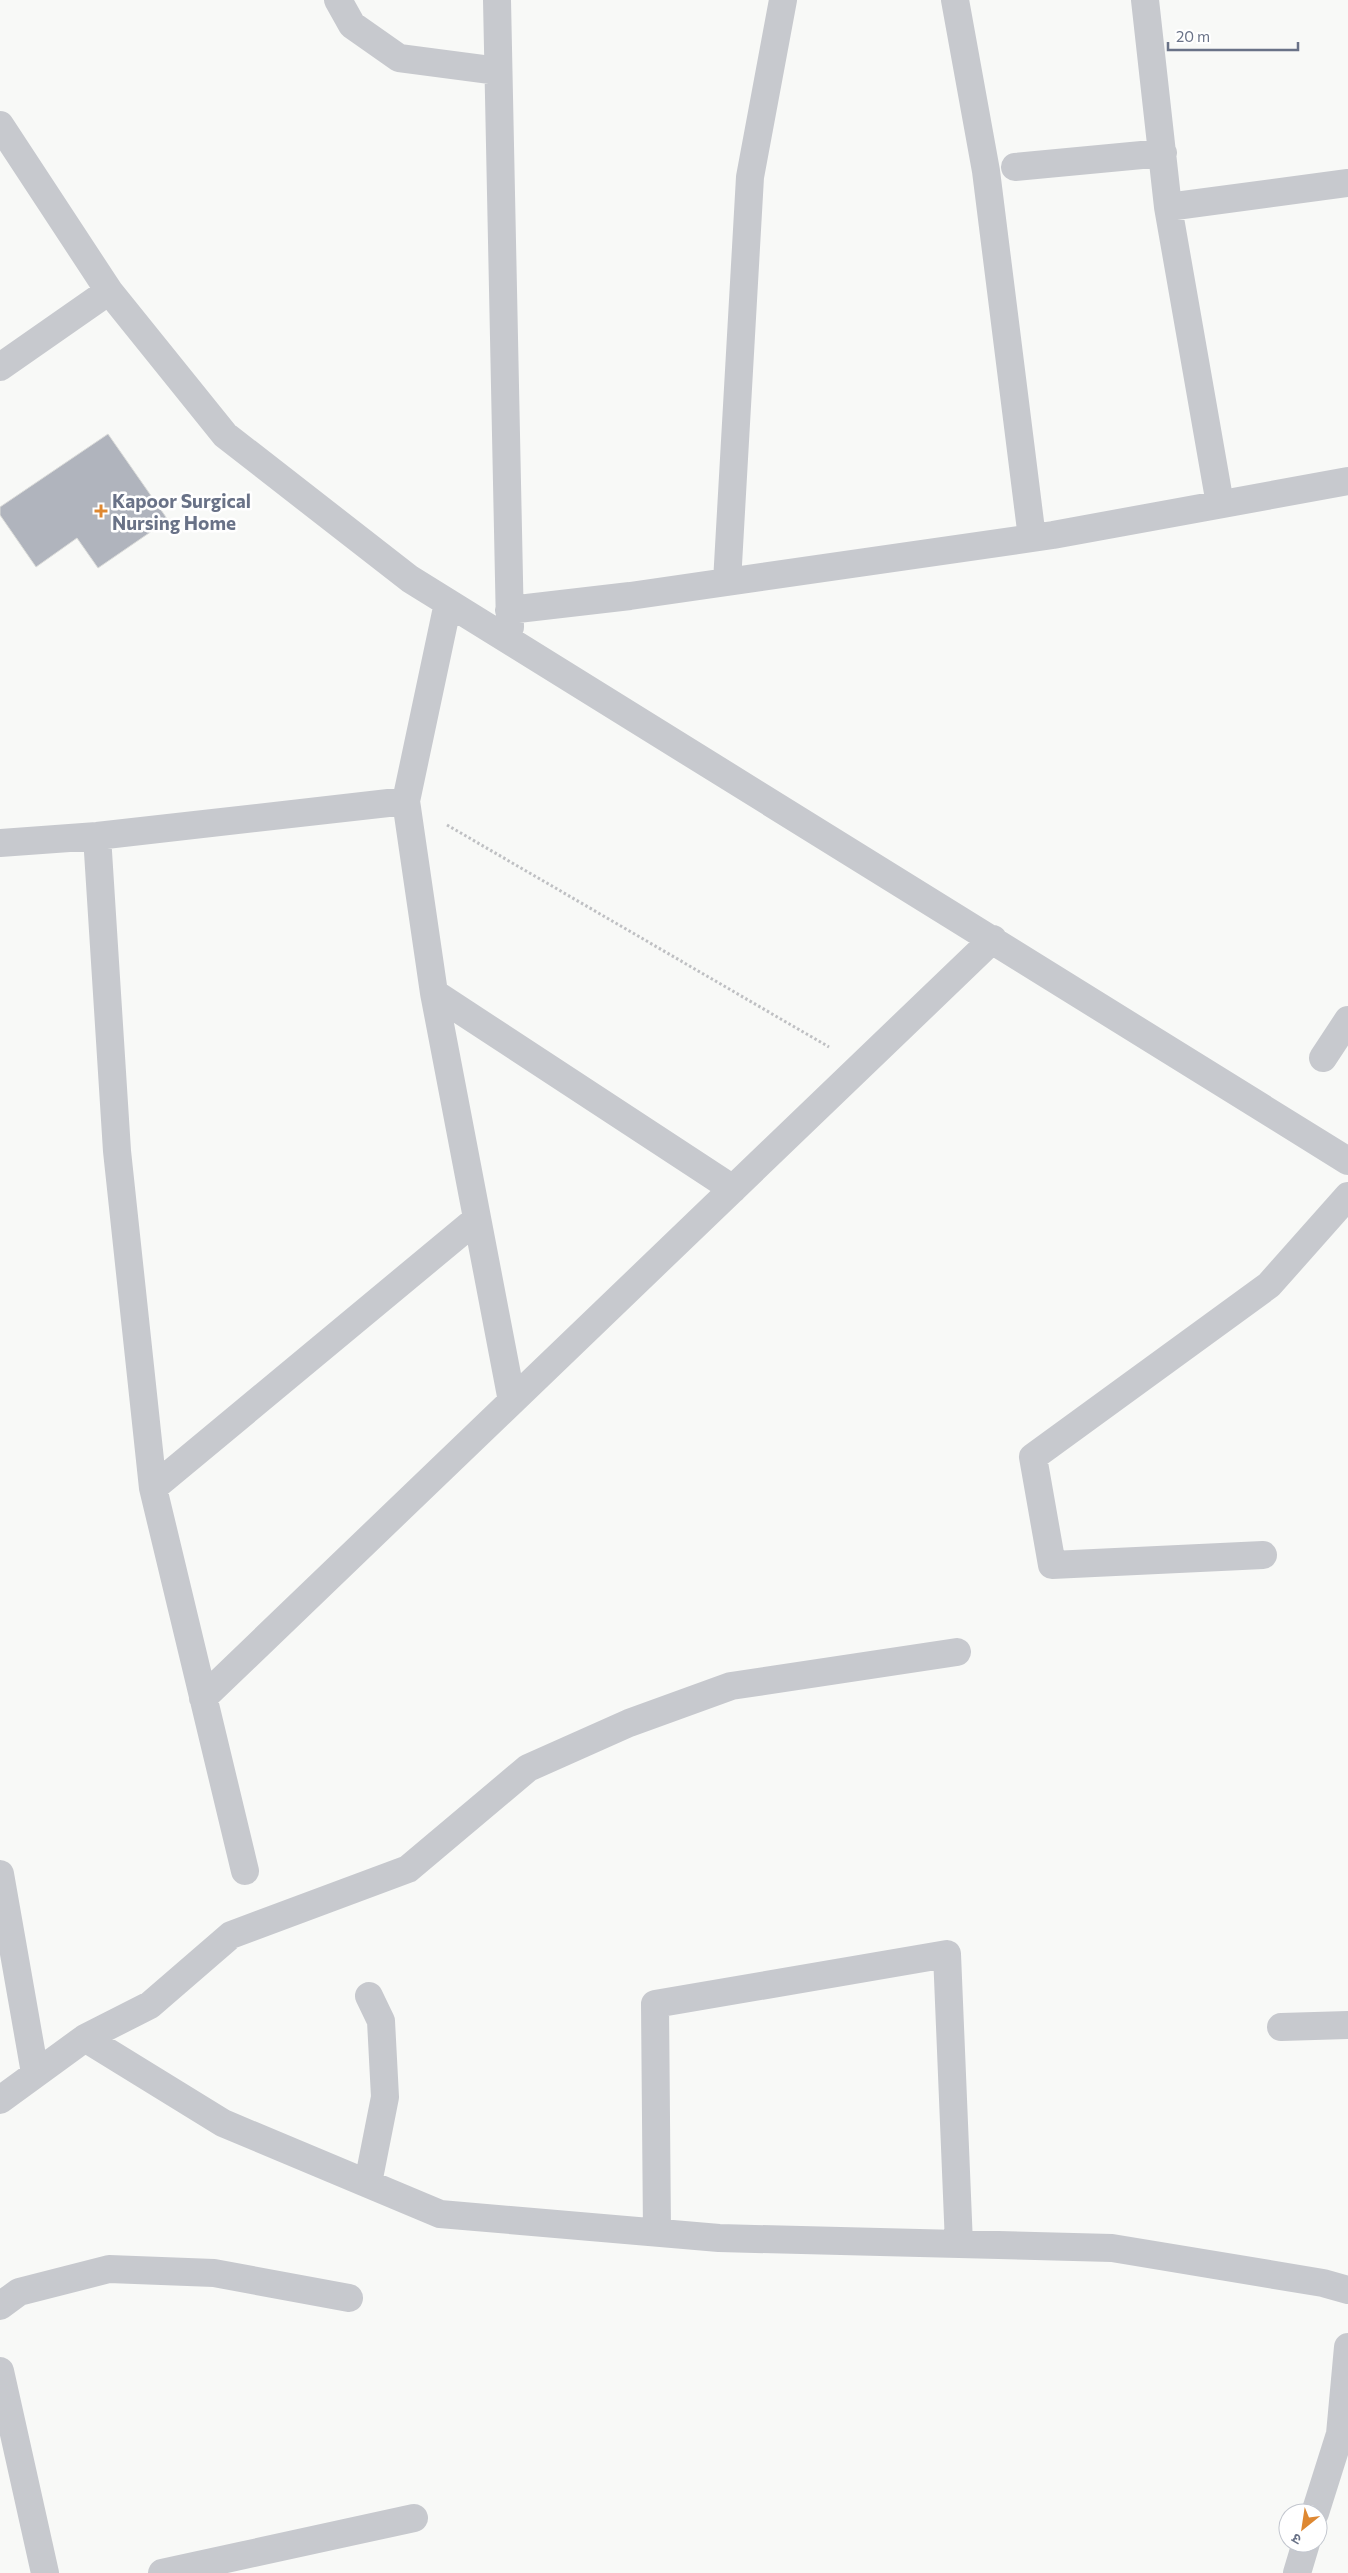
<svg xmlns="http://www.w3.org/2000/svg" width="1348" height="2573" font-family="Commissioner,'Noto Sans Devanagari',sans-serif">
<rect width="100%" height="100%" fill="#f8f9f7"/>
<path fill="#b0b4bd" stroke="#dadbd9" d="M108,434l60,86 -70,48 -21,-30 -41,29 -36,-52v-8z"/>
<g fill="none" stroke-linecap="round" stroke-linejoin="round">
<path stroke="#bfc0c3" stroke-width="3" stroke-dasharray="2.5 2.5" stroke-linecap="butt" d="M447,825l382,222"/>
<path stroke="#c7c9ce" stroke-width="28" d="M338,0l14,25 47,33 99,13
M497,0l13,627
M955,0l31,171 46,367
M1145,0l23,207 52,297
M0,125l109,166 116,144 185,144 938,582
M1015,167l148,-14
M1168,207l180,-24
M0,367l109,-76
M727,582l23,-405 33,-177
M448,603l-42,198 28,192 78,408
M509,610l121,-14 423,-61 295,-54
M97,836l20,315 36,337 92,383
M0,843l97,-7 309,-35
M434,993l299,196
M1323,1058l25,-38
M153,1488l324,-269
M1263,1555l-211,10 -19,-108 236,-172 79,-89
M203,1698l790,-759
M0,1874l35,199
M1281,2027l67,-2
M85,2038l65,-33 81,-70 177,-66 120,-101 101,-45 102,-37 226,-34
M0,2100l85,-62 138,85 217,91 279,24 393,10 211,35 25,7
M368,2183l17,-86 -4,-76 -12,-25
M657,2232l-2,-228 292,-50 12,290
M0,2306l19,-14 90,-23 105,4 135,25
M0,2371l45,202
M1315,2513l25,-79 8,-87
M162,2573l252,-55
M1297,2573l9,-30"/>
</g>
<path fill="#de8832" stroke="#fff" stroke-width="2" d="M98.5 503.5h5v5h5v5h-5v5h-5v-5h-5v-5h5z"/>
<g text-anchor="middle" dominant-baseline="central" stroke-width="5" stroke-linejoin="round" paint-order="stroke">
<g font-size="19" font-weight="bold" fill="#697287" stroke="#fff" text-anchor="start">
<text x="112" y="500">Kapoor Surgical<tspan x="112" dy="22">Nursing Home</tspan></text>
</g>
</g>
<g transform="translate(1303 2528) rotate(210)"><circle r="24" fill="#ffffff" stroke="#c3c7cf"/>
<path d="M0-4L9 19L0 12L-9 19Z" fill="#de8832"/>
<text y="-8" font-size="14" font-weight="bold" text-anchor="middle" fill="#697287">उ</text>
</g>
<path d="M1168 42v8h130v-8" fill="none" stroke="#697287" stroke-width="2.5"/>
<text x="1176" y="42" font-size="15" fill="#697287" stroke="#ffffff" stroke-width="4" paint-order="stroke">20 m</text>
</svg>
